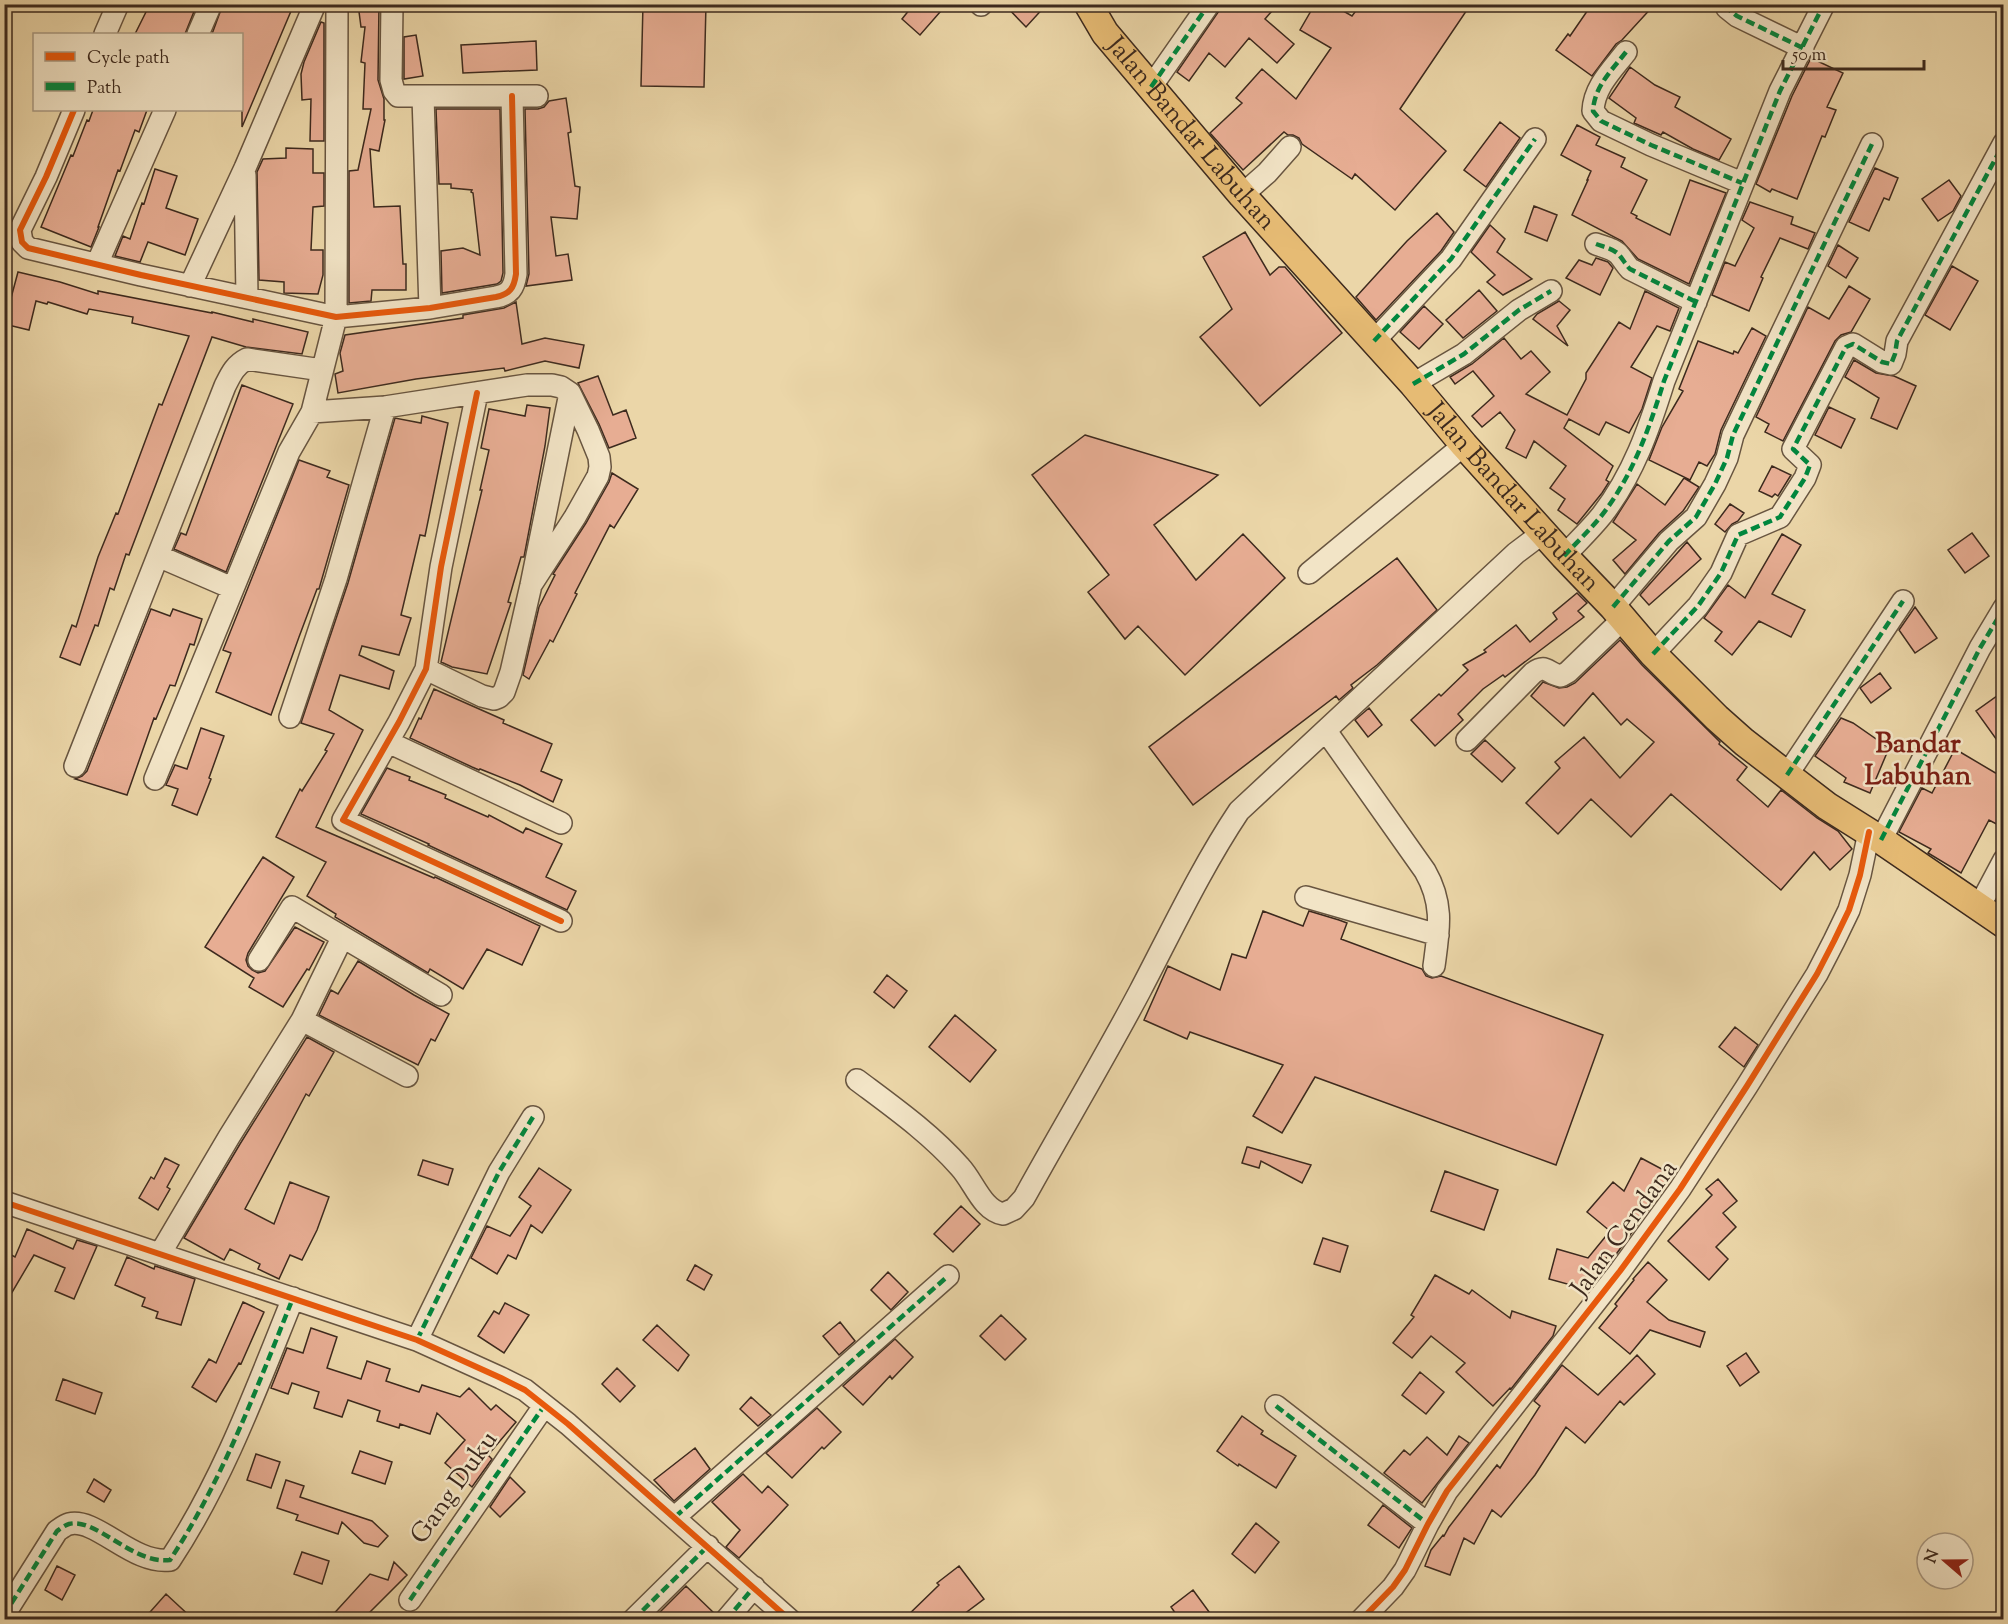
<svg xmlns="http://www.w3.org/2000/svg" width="2008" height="1624" font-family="'Sorts Mill Goudy',serif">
<rect width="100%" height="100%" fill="#ebd6a8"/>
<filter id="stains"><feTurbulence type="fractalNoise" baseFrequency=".00333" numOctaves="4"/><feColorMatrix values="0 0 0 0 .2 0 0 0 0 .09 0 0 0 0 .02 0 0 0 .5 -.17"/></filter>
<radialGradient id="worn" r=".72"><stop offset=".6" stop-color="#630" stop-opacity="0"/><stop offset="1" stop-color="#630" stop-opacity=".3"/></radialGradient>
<path fill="#e7ad93" stroke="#3d2a1e" stroke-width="1.5" d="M150,4h47l-12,30h-50z
M223,4h71l-52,123v-93h-30z
M358,4h21l-1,76 6,19v21h1l-6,31 -9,-2 4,58 26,-1 3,58h3v26h-34l-1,11 -22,2v-132l9,-1 13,-61h-8l2,-46 -4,-1 4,-35h-4z
M643,4h63l-2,83 -63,-1z
M914,4h33l-27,31 -18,-16z
M1004,4h43l-21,23z
M1222,4h56l-13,15 29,25 -17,19 -28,-25 -24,29 -16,-14 -20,28 -12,-9 42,-61z
M1315,4h16l21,12 9,-12h110l-71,105 46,42 -51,59 -40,-36 -3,5 -50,-35 -3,-6 -6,-3h-5l-4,-3 -41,38 -33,-37 32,-30 -6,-5 26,-29 34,30 35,-51 -31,-18z
M1592,4h63l-33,36 -6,4 -24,32 -36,-26 12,-16 2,2z
M321,22l3,1v118h-14l1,-42 -9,1 -1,-26 3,-12z
M416,35l7,41 -19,3v-42z
M536,41l1,29 -74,3 -2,-28z
M1811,58l32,15 -16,34 9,3 -11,27 -3,-1 -25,63 -25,-10 -2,3 -14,-8 36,-88z
M1630,67l25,18 25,12 -5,10 56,32 -12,21 -26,-11 -30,-17 -2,3 -27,-12 2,-5 -27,-20z
M566,98l5,34 -3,1 7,53 5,1 -3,32 -26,-2 5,39 12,-2 4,26 -46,6 3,-12 -4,-165h13l6,-2 5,-6z
M436,109h64l3,164 -2,8 -4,3 -55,9 -1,-42 22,-3 17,7 -7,-62 -2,-1 1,-2 -21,-2v-4h-12z
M93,110h54l-8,22 -4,-2 -15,41 -2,-1 -20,57h1l-8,20 -50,-20 30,-72 2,1 14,-36 2,1z
M1500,122l20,16 -34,49 -22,-17z
M1577,125l23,12 -4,8 29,13 -4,9 26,13 -16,33 6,3 -1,2 34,17 20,-55 36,13 -37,91 -51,-25 -16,-18 -50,-26 16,-35h-1l4,-9 -30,-16z
M286,148l27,1v24h11v33l-11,1 -2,43h12v25l-5,19 -34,-1v-11l-25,-2 -2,-108 6,-13 23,-1z
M1875,168l23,10 -9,22 -5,-2 -15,33 -20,-9z
M155,169l22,7 -11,32 32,11 -13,36 -37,-13 -8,20 -25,-6 8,-20 7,3 12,-36 2,1z
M1949,180l12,16 -8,15 -15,10 -16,-22z
M1750,202l43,15 -2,7 24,9 -7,16 -28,-11 -19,39 2,1 -14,33 -37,-16 13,-33 10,4 19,-38 -12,-8z
M1534,206l23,9 -10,26 -22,-9z
M1437,213l17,19 -13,19 -65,69 -20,-23 51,-56z
M1490,225l15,14 -8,13 35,27 -29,16 -16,-13 8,-7 -24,-23z
M1245,232l25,43 9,-8h6l57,66 -82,73 -60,-69 32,-28 -29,-52z
M1838,245l20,13 -12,20 -18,-12z
M1596,258l12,4 5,6 -13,27 -34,-17 13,-18 13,5z
M1952,266l26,15 -28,49 -25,-15z
M18,272l42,10 38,12v-3l114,22v-1l41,10v-3l55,13 -6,22 -56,-7 -34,-10 -83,218 -3,-1 -12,36 -4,-2 -12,38 -3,-1 -15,40 -20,-8 12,-32 4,2 22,-70 18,-44 2,1 41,-110 3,1 27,-69 -57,-13 1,-6 -44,-8 -2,5 -39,-12 -1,2 -11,-3 -7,29 -25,-6z
M1849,286l21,13 -19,33 -10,3 -6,6 -52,100 -18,-9 4,-8 -13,-7 52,-110 21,12z
M1479,290l18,21 -34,27 -17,-18z
M1645,291l34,17 -9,23 -13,-5 -26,41 21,11 -10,31 -13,24 -23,-11 -7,13 -30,-16 -5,9 49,38 -7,14 3,2 -7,11 -25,31 -19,-14 7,-11 -15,-11 16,-22 -32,-25 -8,17 -20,-10 9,-18 -15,-18 -18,15 -10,-11 22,-20 -21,-25 -18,13 -5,-7 22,-13 32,-26 17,21 10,-8 19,21 -24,22 41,21 19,-36v-6l33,-51 11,7z
M1559,301l11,9 -13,16 11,20 -35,-27 4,-5z
M516,302l6,42 23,-6 39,7 -5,23 -34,-7 -40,10 -1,-3 -88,11 -78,14 -3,-19 8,-3 -3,-18 5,-18 118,-17v-3l41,-7z
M1424,306l19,18 -24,25 -19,-17z
M1752,328l14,8 -45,94 -6,24 -8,12 -8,-4 -9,18 -41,-20 13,-33 21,-36 -4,-2 19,-48 35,13 1,-3 4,2z
M1854,360l22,13 18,3 22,10 -19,43 -26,-11 8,-20 -34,-21z
M598,376l15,39 13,-5 10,28 -27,10 -10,-24 -21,-41z
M242,385l51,19 -67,168 -52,-23 7,-16 5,2z
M527,405l23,3 -5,38 -21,111h-3l-13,45 3,1 -24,71 -35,-7 -11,-5 41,-172h-2l9,-40 -8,-2 8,-39 36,7z
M1829,407l26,12 -14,29 -26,-13z
M422,416l26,7 -23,113 -5,-1 -19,80 10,3 -12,37 -37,-9 -3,9 35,16 -5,18 -49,-14 -11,35 34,20 -47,97 118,51 1,-1 105,49 -18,39 -35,-16 -24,40 -33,-20 -2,4 -93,-56 1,-3 -29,-18 19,-34 -50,-25 24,-48 2,2 25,-40 -2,-1 9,-16 -33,-11 47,-140 47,-165 26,5z
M1085,435l133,40 -64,50 42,55 47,-46 42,44 -100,97 -47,-49 -13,13 -37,-47 21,-17 -77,-100z
M299,460l31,11 -3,6 22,8 -30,104h-2l-18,48 -28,78 -55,-23 15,-39 -8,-3z
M1772,466l19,9 -13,21 -3,-2 -3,3 -13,-6z
M612,473l26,16 -24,39 -4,-3 -35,68 2,1 -24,48 -3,-2 -21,39 -6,-4 16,-68 16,-32 -2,-1 33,-51 23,-41z
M1684,478l15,9 -16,24 -24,22 -34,41 -12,-14 23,-20 -23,-18 24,-38 28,21z
M1730,504l14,9 -6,8 -6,3 -7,8 -10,-8z
M1972,533l17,23 -24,17 -17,-23z
M1782,534l19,11 -29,49 33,16 -14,27 -32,-16 -27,34 -17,-14 7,-9 -18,-14 24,-33 17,13z
M1687,542l14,17 -52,46 -9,-10z
M1397,558l40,52 -60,55 -26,20 2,3 -14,12 -3,-4 -143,109 -44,-58z
M1577,593l10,10 -9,8 6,6 -79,60 -2,-2 -20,14 -25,25 5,6 -28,26 -24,-26 28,-26 2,2 27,-26 -5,-5 23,-13 -2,-2 32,-25 14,17 27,-23 -4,-6z
M1915,607l22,31 -22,15 -16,-23z
M151,609l19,7 3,-7 29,10 -8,26 -4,-1 -15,42 -5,-1 -14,34 -2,-1 -27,77 -52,-16 7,-3 5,-5z
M1620,640l22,25 78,77 -1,2 28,23 -10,13 31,27 13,-17 36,28 21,13 14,18 -22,21 -16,-18 -33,38 -110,-96 -40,43 -40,-38 -33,35 -32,-31 34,-35 -5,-6 29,-25 36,41 34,-36 -27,-23 -6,6 -28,-32 -29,33 -33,-30 12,-14 16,6 8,-1 8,-4z
M1880,673l11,15 -20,15 -11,-15z
M434,689l70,31 -1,3 49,21 -11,27 21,9 -9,22 -33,-17 -40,-16 -1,1 -7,-3 -62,-29 9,-20 2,1z
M2004,691v59l-28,-39z
M1369,708l13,17 -14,12 -13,-17z
M1841,718l12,5 36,25 -19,45 -26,-11 2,-4 -31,-22z
M201,728l23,8 -15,42 2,1 -14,36 -25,-10 6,-16 -12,-4 9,-20 12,4z
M1485,740l30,28 -13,14 -31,-28z
M1955,749l49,29v50l-15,-8 -28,53 -33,-20 3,-4 -32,-17 23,-44 10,5z
M387,768l23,9 -1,3 37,15 -1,3 43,19 1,-2 34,18 3,-5 36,16 -16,33 30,14 -9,19 -139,-65 1,-1 -68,-30z
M263,857l31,20 -46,76 -2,7 2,6 4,4 6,3 7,-2 30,-44 29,15 -15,28 -2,-1 -24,38 -34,-20 5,-9 -49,-31z
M1263,911l40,15 6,-15 30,9 8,3 -6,16 81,30 4,7 6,2 9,-2 162,59 -47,130 -241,-88 -33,56 -29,-17 30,-51 -93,-33 -3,7 -43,-19 24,-54 52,24 12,-36 14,4z
M358,961l56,34 35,19 -14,27 -4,-2 -13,26 -99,-50 12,-25 7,4z
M887,975l20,16 -13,17 -20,-16z
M955,1015l41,35 -26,32 -41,-35z
M1735,1027l23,18 -14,22 -25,-20z
M307,1037l27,15 -25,44 -3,-2 -61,115 29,15 16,-42 39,15 -12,33 -15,30 -12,-5 -11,24 -21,-10 2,-5 -30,-15 -6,11 -40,-22 56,-94z
M1247,1147h1l63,18 -9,18 -41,-22 -2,7 -17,-5z
M165,1158l14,7 -12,22 3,2 -12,21 -19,-12 12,-21 3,2z
M1641,1158l32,17 -61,85 -5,-5 -5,19 -13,16 -40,-11 8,-30 31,9 22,-27 -23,-19 26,-30 11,9z
M423,1160l30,9 -5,16 -30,-10z
M539,1168l32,22 -29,43 -11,-8 -15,34 -8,-4 -11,19 -26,-16 16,-32 23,10 21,-30 -12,-9z
M1445,1171l53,19 -14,40 -53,-19z
M1718,1179l19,22 -14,12 13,14 -20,20 12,12 -19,21 -41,-39 44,-46 -6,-6z
M961,1206l19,18 -27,28 -19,-18z
M27,1229l46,20 4,-9 20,6 -23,53 -19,-8 10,-23 -31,-13 -30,51v-55l11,6z
M1323,1238l25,8 -8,26 -26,-8z
M127,1257l27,12 1,-3 40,13 -14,46 -25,-7 2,-6 -16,-6 3,-8 -30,-13z
M1648,1262l19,18 -20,22 22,18 36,12 -5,15 -50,-17 -20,24 -31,-26 18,-22 -2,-2 19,-24 -1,-1z
M695,1265l17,10 -8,15 -17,-10z
M888,1272l20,20 -17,18 -20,-20z
M1435,1275l34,19 3,-4 38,28 2,-7 44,15 -3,10 -42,53 -1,-1 -17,18 -37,-34 9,-9 -34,-27 -19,22 -19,-15 21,-26 -3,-2z
M243,1302l21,10 -23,52 -2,-1 -23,39 -24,-15 17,-28 7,4z
M505,1303l24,12 -25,38 -26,-17 16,-25 5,3z
M1001,1315l25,24 -21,21 -25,-24z
M840,1322l15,19 -16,14 -16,-19z
M657,1325l32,30 -11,16 -35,-31z
M311,1328l26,9 -10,31 34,11 6,-18 23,8 -4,12 33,11 3,-7 38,12 9,-9 22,22 5,-5 20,17 -28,33 4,4 -20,28 -27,-24 20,-23 -28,-27 -7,21 -30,-10 -1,4 -22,-7 3,-10 -32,-11 -6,17 -28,-9 5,-16 -27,-9 -4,11 -17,-6 16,-40 16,5z
M895,1339l18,18 -21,22 -2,-3 -27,29 -20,-19z
M1746,1353l13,19 -19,14 -13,-20z
M1637,1355l18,19 -31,31 -4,-4 -35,42 -19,-16 -31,48 -34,42 -9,-7 -18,34 -10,-6 -14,37 -25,-9 6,-16 12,-15 1,1 5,-9 48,-62 3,3 40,-62 -6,-5 28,-36 36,30z
M617,1368l18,18 -15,16 -18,-18z
M1420,1372l24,20 -18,22 -24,-19z
M63,1379l39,14 -7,21 -39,-14z
M751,1397l20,18 -13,11 -18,-17z
M817,1408l24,24 -17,17 -2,-2 -30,31 -26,-25z
M1242,1416l21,15 -2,3 35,22 -20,32 -37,-24 -1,2 -21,-15z
M1459,1436l10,7 -47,60 -38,-30 20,-23 6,5 17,-18 20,18z
M695,1448l15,21 -36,32 -20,-21z
M360,1451l32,11 -7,22 -33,-11z
M256,1454l24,8 -9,26 -24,-8z
M743,1474l19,19 6,-7 20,19 -49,53 -13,-11 14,-17 -28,-28z
M510,1477l15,15 -25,25 -10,-10z
M94,1479l17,11 -7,12 -17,-10z
M286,1480l18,6 -4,11 72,24 16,15 -10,11 -14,-4 -22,-21 -4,12 -42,-14 2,-5 -21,-7z
M1383,1505l29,23 -13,20 -31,-23z
M1256,1523l23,19 -24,31 -23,-19z
M302,1552l27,9 -7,23 -28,-10z
M394,1562l13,13 -37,37 8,8h-50l42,-46 18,6z
M57,1566l18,9 -13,25 -17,-10z
M959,1566l25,33 -28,21h-53l36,-35 -2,-2z
M686,1586l29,28 -1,6h-62z
M1193,1590l22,30h-35l-9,-13z
M166,1594l28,26h-51z"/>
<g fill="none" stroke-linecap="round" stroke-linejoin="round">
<defs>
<path id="minor" d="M392,4l-1,76 3,11 4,5h139
M1727,4v4l10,8 66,32
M981,5v-1
M105,34l13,-30
M198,34l13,-30
M1626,52c-14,18 -32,35 -33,59l8,10 50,24 91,38
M1151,87l58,-83
M423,97l7,211
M74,110l-28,67 -26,53 2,12 6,6 113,27 195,42 94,-9 66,-11c14,-3 18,-9 20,-23l-4,-178
M245,175l2,122
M1242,195l25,-22 23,-26
M1596,244c8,3 19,5 24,12 4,5 6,9 10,13l66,33
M97,264l68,-154
M190,286l55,-118 70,-164
M1374,341l77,-82 84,-120
M1413,384l51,-30 55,-44 32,-19
M477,393l-36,174 -15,102 -27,53 -56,98 218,101
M312,412l73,-5 142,-22h25l9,2 9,6 18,37 11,27 1,10 -2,9 -23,41 -44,68
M158,556l74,32
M1564,556c12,-13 26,-26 38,-41 31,-40 47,-86 62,-134l116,-290 44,-87
M1309,573l155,-128
M1613,607l56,-66 27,-24 19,-33 12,-26 6,-23 139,-291
M1653,654l45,-48 23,-33 17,-38 42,-18 25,-39 5,-13 -17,-16 53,-102 7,-3 29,18 9,2 4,-10 2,-13 107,-198
M426,669l56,27 12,3 5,-2 5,-5 7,-20 20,-87 39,-192
M290,717l46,-138 49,-172
M1326,731l99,140c19,33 14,58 9,95
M1467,740l66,-67c14,-10 14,1 28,3l7,-4 55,-53
M388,742l173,81
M75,766l150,-380c6,-12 10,-21 22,-27l75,11
M1787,775l116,-174
M155,779l134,-327 23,-40 24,-95 1,-313
M1881,840l99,-192 24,-40
M1306,897l132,38
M1979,907l25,-47
M259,960l33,-53 149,88
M302,1020l105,56
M857,1080c36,27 73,53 103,87 14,15 22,43 43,47l11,-5 10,-11c38,-69 79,-137 116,-207 32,-61 61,-123 99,-180l277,-258 28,-21
M4,1202l413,138 84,38 24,12 43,34 222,196
M160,1254l69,-117 73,-117 40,-82
M417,1340l82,-168 34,-55
M1276,1406l152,118
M675,1517l273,-241
M410,1600l134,-194
M4,1615l53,-84c3,-2 8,-6 12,-7 27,-7 64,41 101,36 53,-80 87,-173 123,-262
M633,1620l75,-74
M726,1620l28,-33
M1361,1620l32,-33 12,-17 23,-46 19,-33 173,-220 60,-82 67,-103 70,-112 17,-33 15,-31 11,-35 9,-43"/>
<g id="major">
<path id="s1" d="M1088,4l17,29 137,162 171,189 51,61 100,111 49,51 40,47 64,64 27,24 83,64 54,34 123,84"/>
</g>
</defs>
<use href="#minor" stroke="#685540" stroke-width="24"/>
<use href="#major" stroke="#3d2a1e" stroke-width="30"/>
<use href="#minor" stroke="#f2e4c6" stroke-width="21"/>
<use href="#major" stroke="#e6bb74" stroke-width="27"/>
<path stroke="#00873e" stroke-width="4.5" stroke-dasharray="9 4.5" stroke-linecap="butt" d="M1727,4v4l10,8 66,32
M1626,52c-14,18 -32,35 -33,59l8,10 50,24 91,38
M1151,87l58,-83
M1596,244c8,3 19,5 24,12 4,5 6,9 10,13l66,33
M1374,341l77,-82 84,-120
M1413,384l51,-30 55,-44 32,-19
M1564,556c12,-13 26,-26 38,-41 31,-40 47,-86 62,-134l116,-290 44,-87
M1613,607l56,-66 27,-24 19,-33 12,-26 6,-23 139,-291
M1653,654l45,-48 23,-33 17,-38 42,-18 25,-39 5,-13 -17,-16 53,-102 7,-3 29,18 9,2 4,-10 2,-13 107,-198
M1787,775l116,-174
M1881,840l99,-192 24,-40
M417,1340l82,-168 34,-55
M1276,1406l152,118
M675,1517l273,-241
M410,1600l134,-194
M4,1615l53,-84c3,-2 8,-6 12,-7 27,-7 64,41 101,36 53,-80 87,-173 123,-262
M633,1620l75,-74
M726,1620l28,-33"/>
<defs>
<path id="cycleway" d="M74,110l-28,67 -26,53 2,12 6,6 113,27 195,42 94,-9 66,-11c14,-3 18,-9 20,-23l-4,-178
M477,393l-36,174 -15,102 -27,53 -56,98 218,101
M4,1202l413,138 84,38 24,12 43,34 222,196
M1361,1620l32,-33 12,-17 23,-46 19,-33 173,-220 60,-82 67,-103 70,-112 17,-33 15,-31 11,-35 9,-43"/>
</defs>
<use href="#cycleway" stroke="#f2e4c6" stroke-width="10"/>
<use href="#cycleway" stroke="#e8590c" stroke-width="6"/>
</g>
<g text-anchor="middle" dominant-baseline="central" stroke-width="5" stroke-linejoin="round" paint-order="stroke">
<g font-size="26" fill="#3d2a1e" stroke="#f2e4c6">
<text stroke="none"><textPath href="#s1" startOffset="166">Jalan Bandar Labuhan</textPath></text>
<text stroke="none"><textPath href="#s1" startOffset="652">Jalan Bandar Labuhan</textPath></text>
<text transform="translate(1625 1229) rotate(-54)">Jalan Cendana</text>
<text transform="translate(455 1488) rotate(-55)">Gang Duku</text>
</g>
<g font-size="28" font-weight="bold" fill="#7a1f14" stroke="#f2e4c6">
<text x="1918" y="745">Bandar<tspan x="1918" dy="32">Labuhan</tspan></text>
</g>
</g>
<rect width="2008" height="1624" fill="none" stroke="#ebd6a8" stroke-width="24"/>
<rect x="6" y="6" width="1996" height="1612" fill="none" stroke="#3d2a1e" stroke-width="3"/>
<rect x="12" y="12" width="1984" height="1600" fill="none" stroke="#3d2a1e" stroke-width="1.5"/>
<rect x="33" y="33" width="210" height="78" fill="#f2e4c6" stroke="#aa9a83" stroke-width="1.5"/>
<rect x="45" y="52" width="30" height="9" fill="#e8590c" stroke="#aa9a83" stroke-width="1.5"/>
<text x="87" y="63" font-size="18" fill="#3d2a1e">Cycle path</text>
<rect x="45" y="82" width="30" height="9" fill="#00873e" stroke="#aa9a83" stroke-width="1.5"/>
<text x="87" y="93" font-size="18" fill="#3d2a1e">Path</text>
<g transform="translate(1945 1561) rotate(290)"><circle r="28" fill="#f2e4c6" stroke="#aa9a83" stroke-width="1.5"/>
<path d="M0-4.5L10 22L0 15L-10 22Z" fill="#8f2418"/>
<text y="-9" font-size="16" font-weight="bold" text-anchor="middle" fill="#3d2a1e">N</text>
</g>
<path d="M1783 60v9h141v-9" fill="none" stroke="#3d2a1e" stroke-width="3"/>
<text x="1792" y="60" font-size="18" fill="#3d2a1e" stroke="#f2e4c6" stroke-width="4.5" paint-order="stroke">50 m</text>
<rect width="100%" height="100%" filter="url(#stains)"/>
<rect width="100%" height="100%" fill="url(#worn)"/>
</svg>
